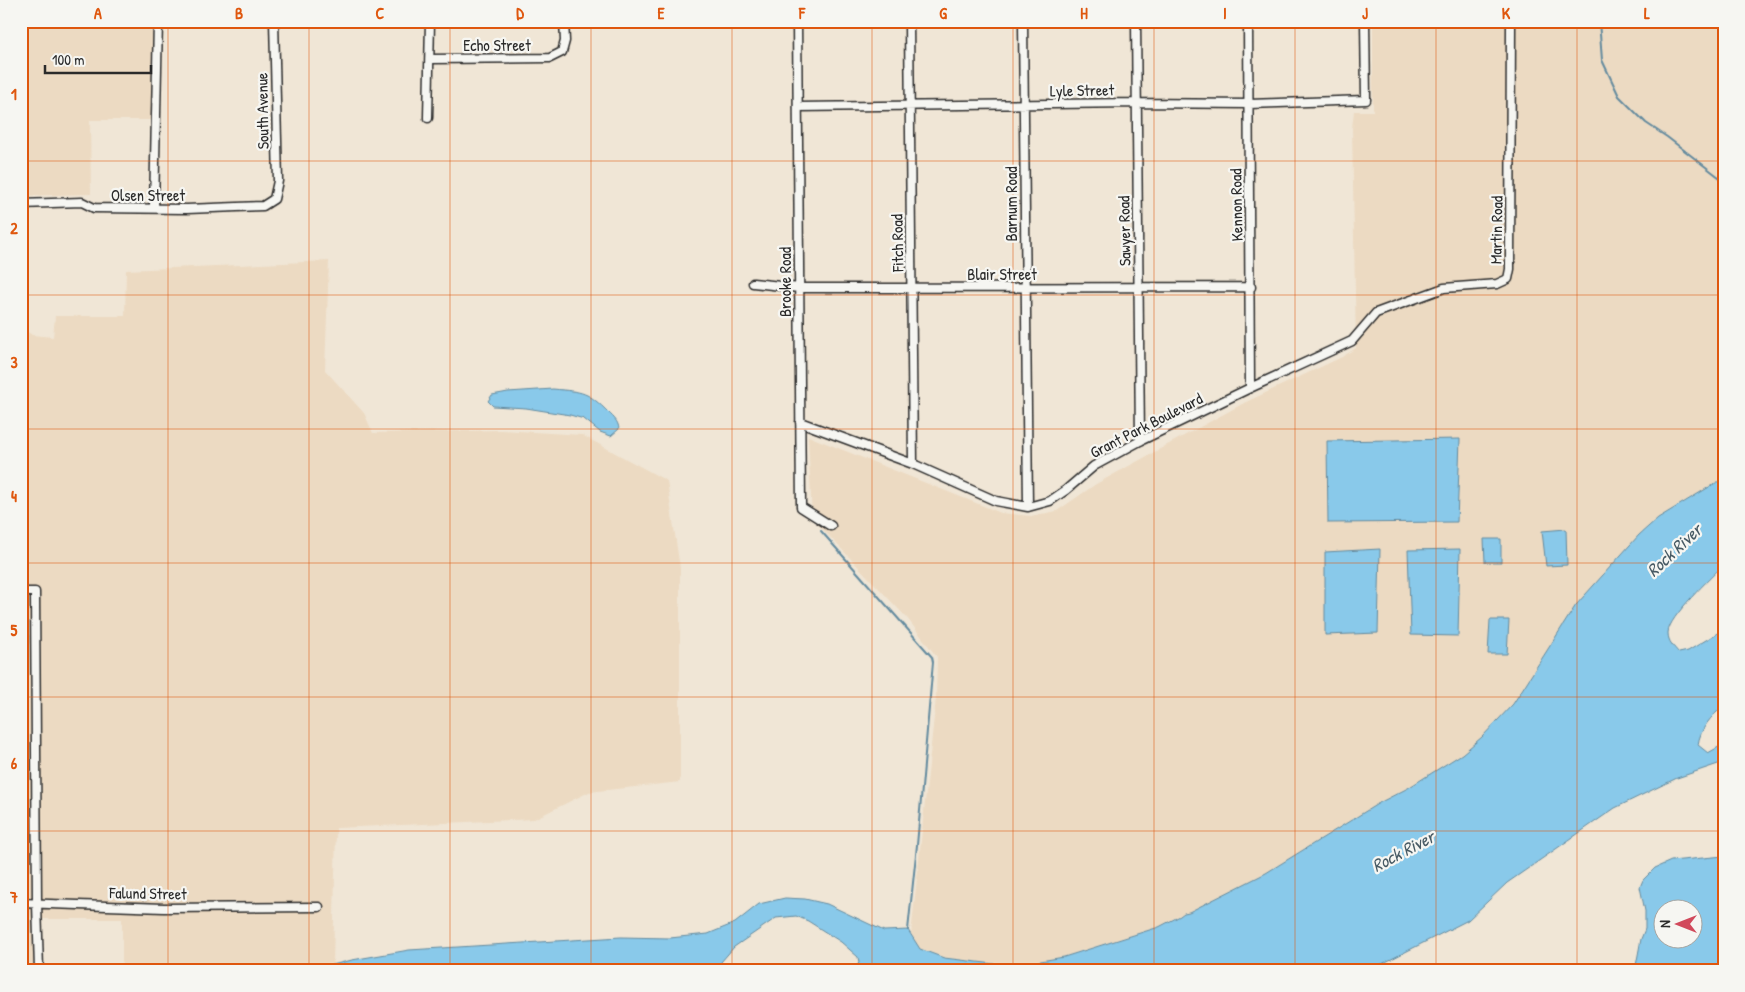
<svg xmlns="http://www.w3.org/2000/svg" width="1745" height="992" font-family="'Patrick Hand',sans-serif">
<rect width="100%" height="100%" fill="#f0e6d6"/>
<filter id="ink" filterUnits="userSpaceOnUse"><feTurbulence type="fractalNoise" baseFrequency=".02" numOctaves="2"/><feDisplacementMap in="SourceGraphic" scale="10" xChannelSelector="R" yChannelSelector="G"/><feConvolveMatrix kernelMatrix="1 2 1 2 8 2 1 2 1" color-interpolation-filters="sRGB"/></filter>
<g filter="url(#ink)">
<path fill="#ecdac2" d="M21,21h132l-2,99h-61l1,74 -70,2z
M1373,21h351v457l-66,40 -19,17 -63,70 -63,99 -31,33 -20,17 -54,34 -29,15 -113,70 -39,21 -38,18 -5,1 -25,14 -95,30 -53,9 -67,-8 -24,-9 -9,-14 25,-237 1,-41 -30,-39 -95,-100 -4,-82 193,77 30,3 26,-5 39,-27 148,-81 98,-46 14,-9 -4,-220 2,-17h19z
M329,261l-4,109 39,43 9,20 128,-3 81,5 85,46 13,87v214l-91,10 -55,27 -198,9 -3,137 -26,6h-205v-4l20,-1v-47h-80v52h-21v-644l11,8 21,2 2,-21h70l1,-46z"/>
<path fill="#89c9ea" stroke="#638a9e" fill-rule="evenodd" d="M553,389c31,3 34,2 56,24 5,5 9,8 10,16l-8,7 -11,-4 -16,-13 -14,-4 -44,-7 -33,-2 -5,-5 4,-6 16,-3z
M1460,439l-3,83 -129,1 -1,-82z
M1724,478v86c-12,13 -56,53 -56,69 0,9 6,14 11,20l9,-2 36,-22v77c-13,10 -24,23 -26,39l10,8 16,-9v18l-47,16 -62,30 -108,75 -39,37 -100,51h-516l7,-8 -1,-6 -17,-15 -33,-21 -12,-5 -20,2 -42,29 -13,15 -1,9h-412l44,-11 57,-10 212,-13 49,1 38,-4 27,-11 24,-19 26,-6 20,1 22,5 57,27 24,-1 12,19 24,9 67,8 53,-9 95,-30 21,-11 4,-3 5,-1 77,-39 113,-70 29,-15 54,-34 20,-17 31,-33 63,-99 63,-70 19,-17z
M1566,529l1,36 -21,1 -4,-35z
M1484,539h17v23h-16z
M1380,549l-2,84 -53,2v-83z
M1460,549l-2,87 -47,-1 -3,-85z
M1490,620h19l-2,34h-19z
M1724,856v115h-89l6,-32 4,-10v-18l-5,-24 3,-7 12,-12 16,-7zM1662,910h30v30h-30z"/>
<g fill="none" stroke-linecap="round" stroke-linejoin="round">
<path stroke="#638a9e" stroke-width="2" d="M1599,21l3,39 17,36 27,27 21,14 57,44
M821,531l111,126 1,5 -16,183 -9,85"/>
<defs>
<path id="minor" d="M797,21l4,486 30,19
M909,21l4,443
M1023,21l5,486
M1136,21l4,420
M1248,21l2,367
M430,59l120,-1 12,-6 3,-11 -1,-20
M798,107l339,-4 112,1 117,-4 -1,-79
M428,118l2,-97
M21,204l61,-2 12,6 93,1 76,-3 11,-7 4,-18 -4,-160
M154,208l4,-187
M753,283l46,5 452,-1
M800,422l113,42 83,37 32,6 22,-6 16,-11 28,-24 46,-25 110,-53 102,-47 24,-28 68,-25 53,-4 11,-5 2,-10 1,-248
M21,592h14l2,311 2,67
M21,903l143,5 155,-1"/>
</defs>
<use href="#minor" stroke="#2b2b2b" stroke-width="11"/>
<use href="#minor" stroke="#f6f6f2" stroke-width="8"/>
</g>
</g>
<path fill="none" stroke="#df570e" stroke-width="1" stroke-opacity="0.55" d="M168,21v950M309,21v950M450,21v950M591,21v950M732,21v950M872,21v950M1013,21v950M1154,21v950M1295,21v950M1436,21v950M1577,21v950M21,161h1703M21,295h1703M21,429h1703M21,563h1703M21,697h1703M21,831h1703"/>
<g text-anchor="middle" dominant-baseline="central" stroke-width="4.5" stroke-linejoin="round" paint-order="stroke">
<g font-size="16" fill="#2b2b2b" stroke="#f6f6f2">
<text x="497" y="45">Echo Street</text>
<text transform="translate(1082 90) rotate(-1)">Lyle Street</text>
<text transform="translate(262 111) rotate(-91)">South Avenue</text>
<text x="148" y="195">Olsen Street</text>
<text transform="translate(1011 204) rotate(-90)">Barnum Road</text>
<text transform="translate(1236 205) rotate(-91)">Kennon Road</text>
<text transform="translate(1496 230) rotate(-89)">Martin Road</text>
<text transform="translate(1124 231) rotate(-91)">Sawyer Road</text>
<text transform="translate(897 243) rotate(-91)">Fitch Road</text>
<text x="1002" y="274">Blair Street</text>
<text transform="translate(785 282) rotate(-90)">Brooke Road</text>
<text transform="translate(1146 425) rotate(-27)">Grant Park Boulevard</text>
<text transform="translate(148 893) rotate(1)">Falund Street</text>
</g>
<g font-size="18" font-style="italic" fill="#475a64" stroke="#f6f6f2">
<text transform="translate(1674 550) rotate(-43)">Rock River</text>
<text transform="translate(1403 851) rotate(-28)">Rock River</text>
</g>
</g>
<rect width="1745" height="992" fill="none" stroke="#f6f6f2" stroke-width="55"/>
<g transform="translate(1678 924) rotate(270)"><circle r="24" fill="#f6f6f2" stroke="#a5a5a2"/>
<path d="M0-4L9 19L0 12L-9 19Z" fill="#d1495b"/>
<text y="-8" font-size="14" font-weight="bold" text-anchor="middle" fill="#2b2b2b">N</text>
</g>
<path d="M45 65v8h106v-8" fill="none" stroke="#2b2b2b" stroke-width="2.5"/>
<text x="52" y="65" font-size="15" fill="#2b2b2b" stroke="#f6f6f2" stroke-width="4" paint-order="stroke">100 m</text>
<rect x="28" y="28" width="1690" height="936" fill="none" stroke="#df570e" stroke-width="2"/>
<g font-size="16" text-anchor="middle" font-weight="bold" fill="#df570e">
<text x="98" y="19">A</text>
<text x="239" y="19">B</text>
<text x="380" y="19">C</text>
<text x="520" y="19">D</text>
<text x="661" y="19">E</text>
<text x="802" y="19">F</text>
<text x="943" y="19">G</text>
<text x="1084" y="19">H</text>
<text x="1225" y="19">I</text>
<text x="1365" y="19">J</text>
<text x="1506" y="19">K</text>
<text x="1647" y="19">L</text>
<text x="14" y="100">1</text>
<text x="14" y="234">2</text>
<text x="14" y="368">3</text>
<text x="14" y="502">4</text>
<text x="14" y="636">5</text>
<text x="14" y="769">6</text>
<text x="14" y="903">7</text>
</g>
</svg>
